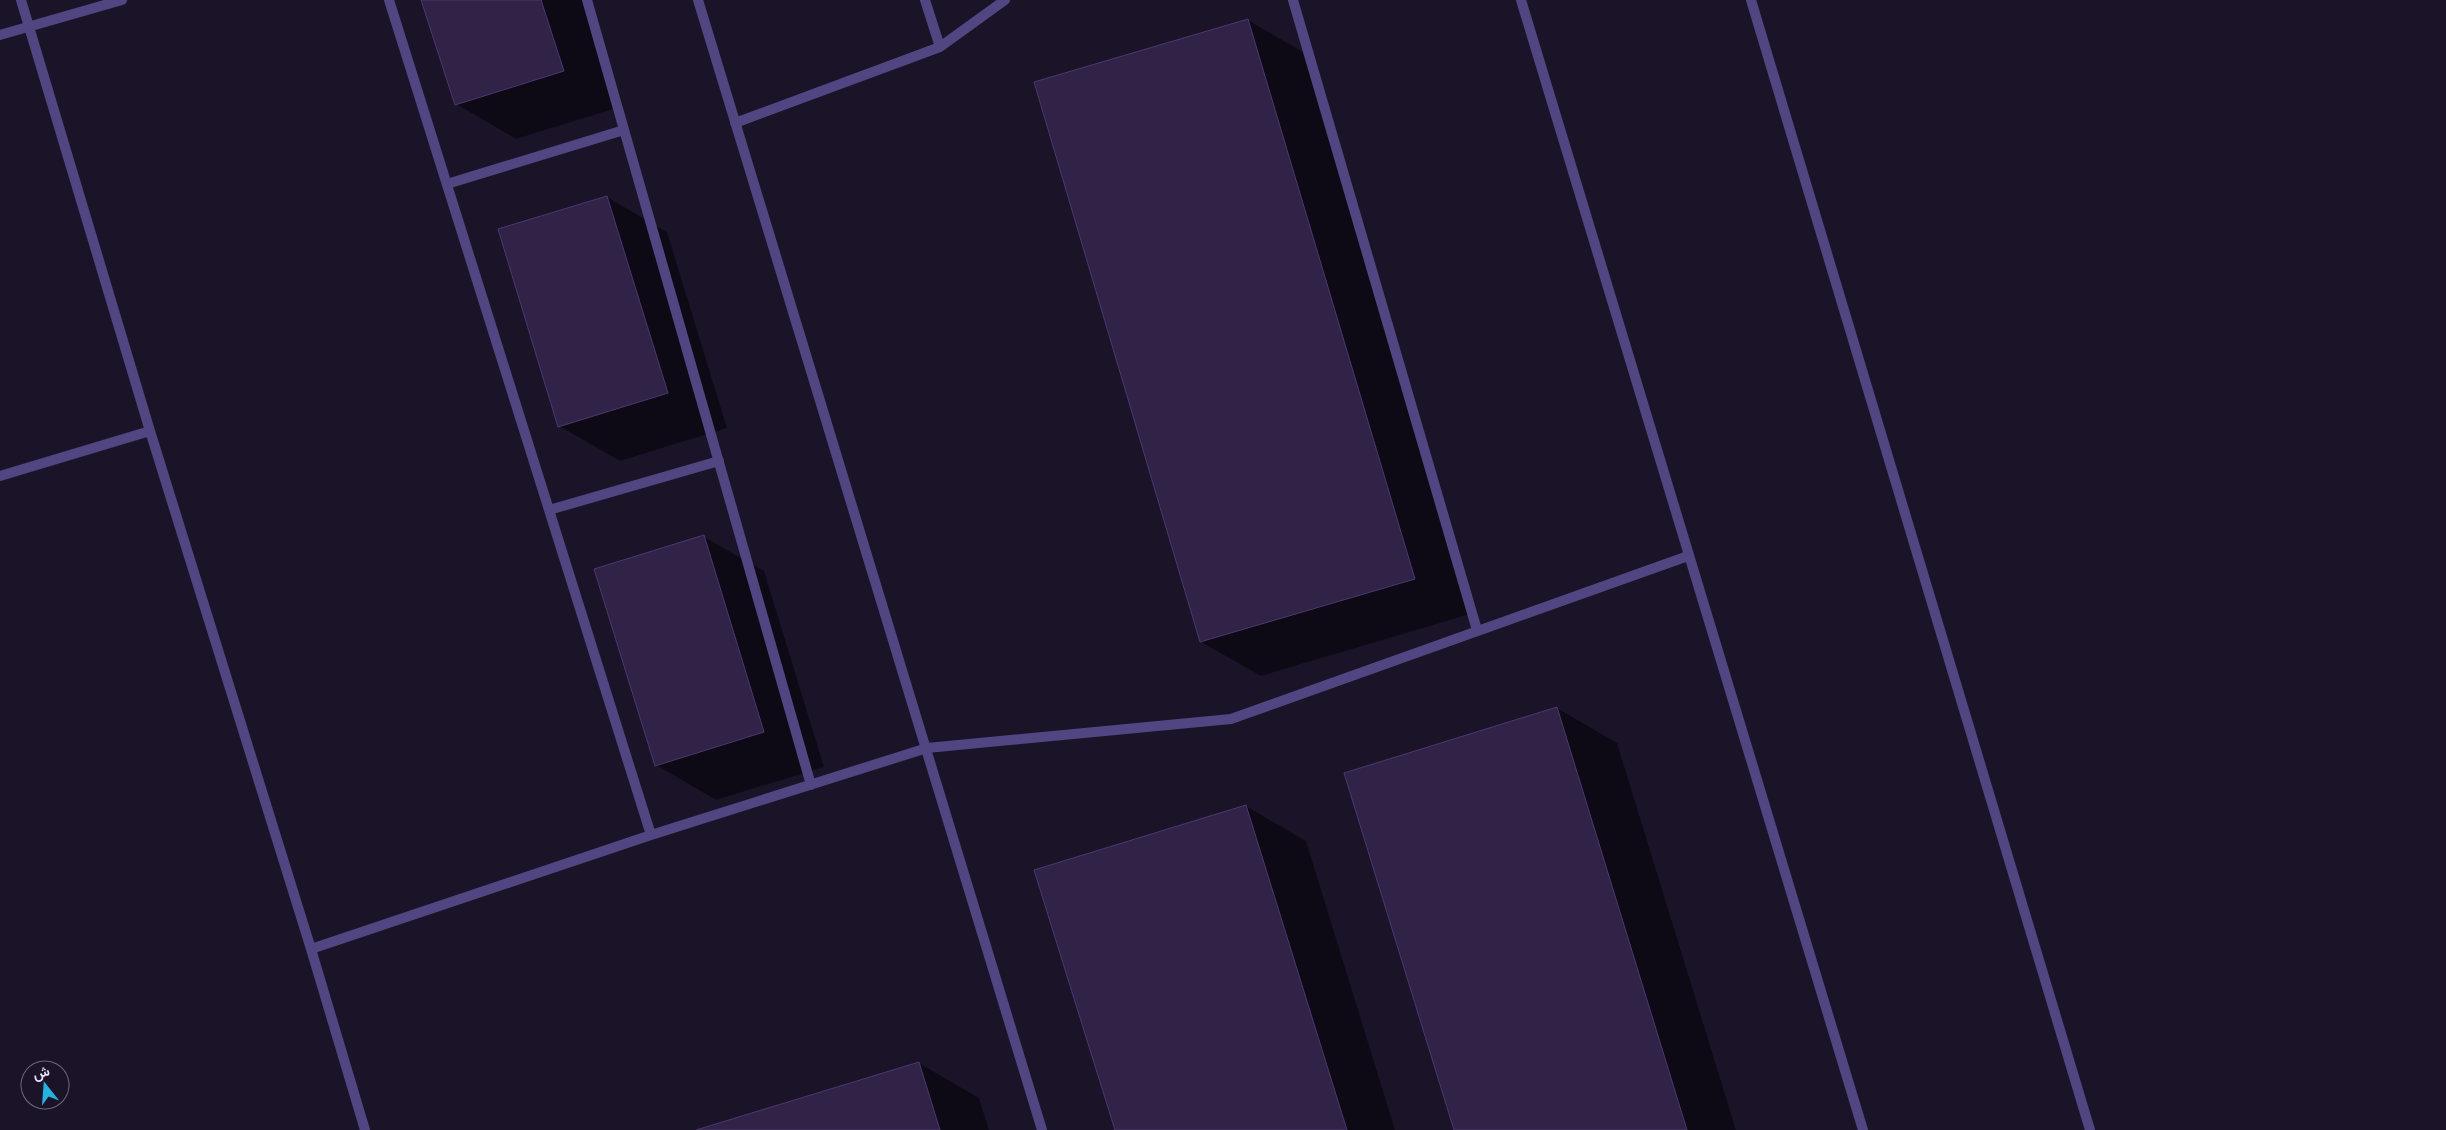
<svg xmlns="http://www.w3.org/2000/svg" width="2446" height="1130" font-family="'Varela Round',Vazirmatn,sans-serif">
<rect width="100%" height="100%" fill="#1b1429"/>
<path fill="#0007" d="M423,0h167l33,106 -107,33 -60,-35z
M1248,20l60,35 166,558 -213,63 -60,-34 -166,-559z
M607,197l60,35 60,196 -107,33 -61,-35z
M704,537l60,34 60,196 -108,33 -60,-35z
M1557,708l60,35 119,387h-280z
M1246,806l60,35 89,289h-279z
M919,1063l60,35 10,32h-288z"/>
<path fill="#302347" stroke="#4c3870" d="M421,0h120l23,71 -109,34z
M1248,19l167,560 -215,63 -166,-560z
M607,196l61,197 -110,34 -60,-198z
M704,535l60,197 -109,34 -61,-197z
M1557,707l130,423h-233l-110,-357z
M1246,805l101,325h-232l-81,-260z
M919,1062l21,68h-244z"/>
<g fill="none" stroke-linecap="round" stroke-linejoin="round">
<path stroke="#514681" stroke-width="10" d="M21,0l129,431 161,518 54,181
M389,0l262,835
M587,0l224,785
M698,0l344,1130
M925,0l15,47
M1293,0l184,630
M1521,0l342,1130
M1751,0l339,1130
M0,35l122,-35
M735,123l205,-76 65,-47
M447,184l177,-54
M0,476l150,-45
M549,510l170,-49
M311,949l340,-114 276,-87 304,-29 457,-163"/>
</g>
<g transform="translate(45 1085) rotate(343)"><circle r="24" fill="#1b1429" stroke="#6d667d"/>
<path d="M0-4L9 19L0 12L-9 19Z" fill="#25b2e2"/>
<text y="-8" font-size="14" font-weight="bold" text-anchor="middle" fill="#e7e0fb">ش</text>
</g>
</svg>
